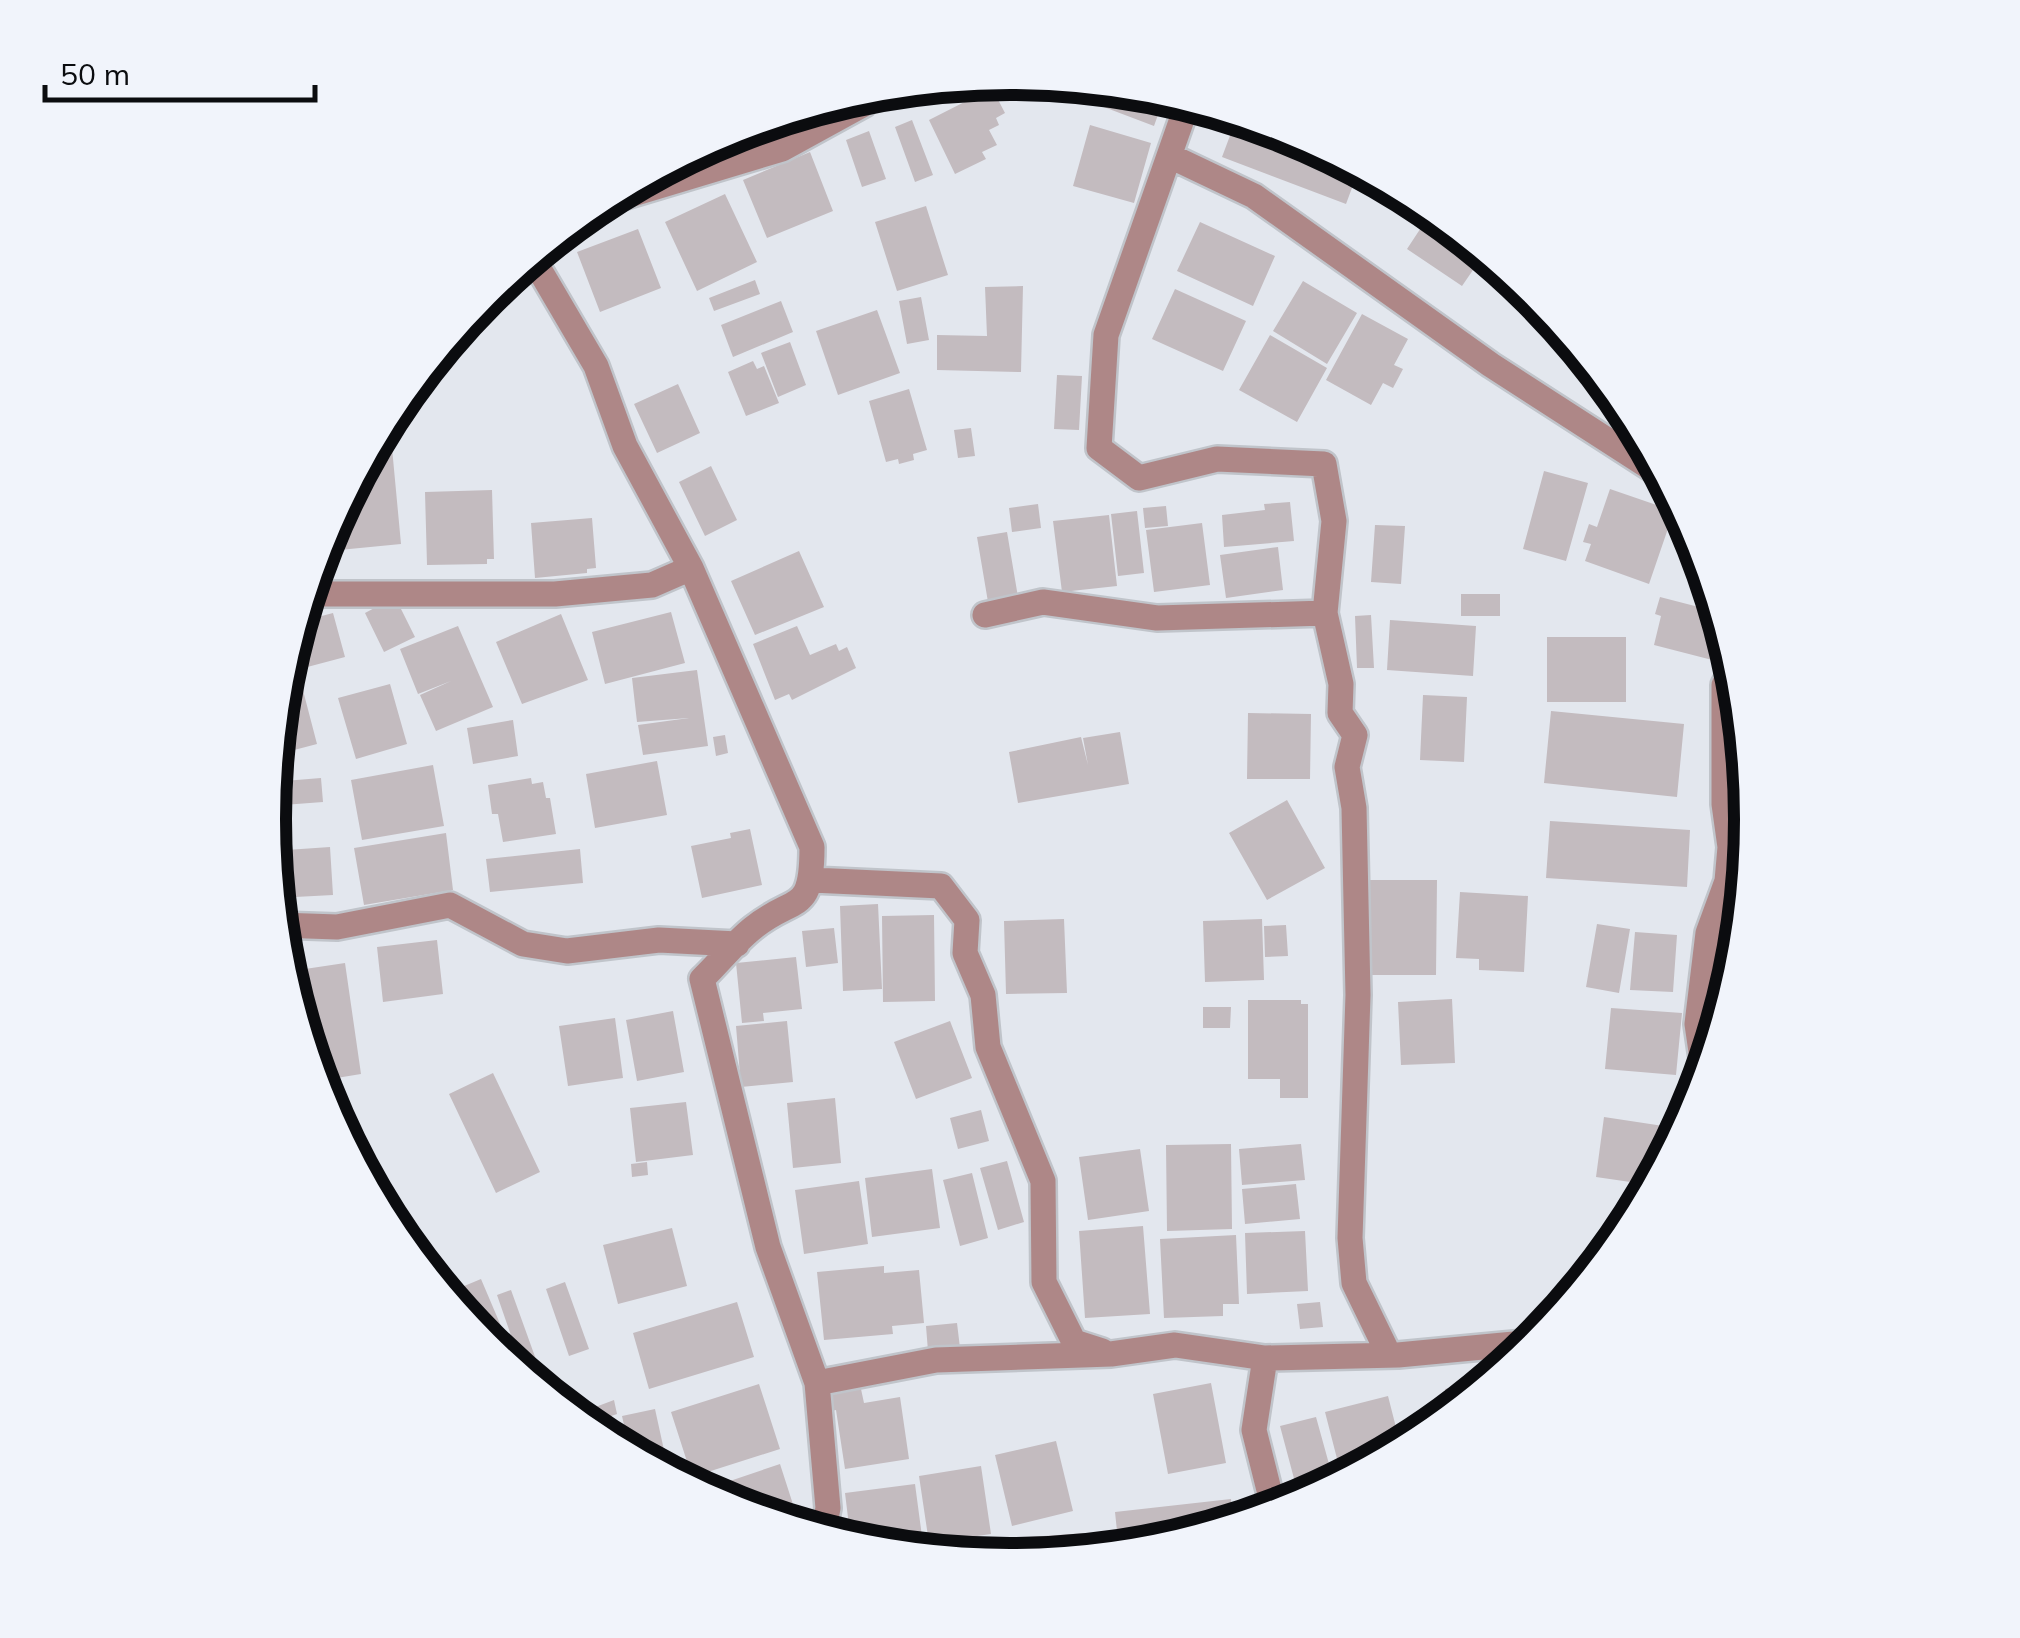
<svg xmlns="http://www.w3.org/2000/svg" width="2020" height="1638" font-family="Mulish,sans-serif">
<rect width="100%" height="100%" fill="#e3e7ee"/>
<path fill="#c3bbbf" d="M1094,86l71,9 -11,31 -66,-25z
M992,88l13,25 -9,5 3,7 -10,5 8,15 -15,7 4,7 -31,15 -26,-54z
M1237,117l57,17 65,35 -13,35 -124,-47z
M912,120l21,55 -18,7 -20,-55z
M1090,125l61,18 -17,60 -61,-17z
M869,131l17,48 -24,8 -16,-47z
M810,152l23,59 -66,27 -24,-58z
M725,194l32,68 -60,29 -32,-69z
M926,206l22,69 -51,16 -22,-69z
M1432,211l52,43 -22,32 -55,-37z
M1200,222l75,34 -22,50 -76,-35z
M638,229l23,59 -61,24 -23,-60z
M755,280l5,14 -46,17 -5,-13z
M1303,281l54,32 -30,51 -54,-33z
M1023,286l-2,86 -84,-2v-35l50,1 -2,-49z
M1175,289l71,32 -23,50 -71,-32z
M921,297l8,43 -22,4 -8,-43z
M781,301l12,31 -60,25 -12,-32z
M877,310l23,63 -62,22 -22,-64z
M1362,314l46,25 -14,26 9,4 -10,19 -10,-5 -12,22 -45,-25z
M1270,335l57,33 -30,54 -58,-32z
M790,342l16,43 -28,12 -17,-44z
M753,361l4,8 7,-3 15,37 -33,13 -18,-44z
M1057,375l25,1 -3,54 -25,-1z
M678,384l22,49 -43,20 -23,-49z
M909,389l18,61 -14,4 1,6 -15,4 -1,-5 -12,3 -17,-61z
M971,428l4,28 -17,2 -4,-28z
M374,444v6l18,-2 9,96 -72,7 -2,-19z
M711,466l26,54 -32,16 -26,-54z
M1544,471l44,12 -22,78 -43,-12z
M1610,489l64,22 -25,73 -64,-23 6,-17 -8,-2 6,-18 8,3z
M492,490l2,69h-7v5l-60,1 -2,-73z
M1290,502l4,39 -70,6 -2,-32 43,-5 -1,-6z
M1038,504l3,24 -29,4 -3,-24z
M1166,506l2,20 -23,2 -2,-20z
M1137,511l7,62 -26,3 -7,-62z
M1109,515l8,71 -55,6 -9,-71z
M592,518l4,50 -9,1v4l-52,5 -4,-55z
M1202,523l8,62 -56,7 -8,-62z
M1375,525l30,1 -4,58 -30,-2z
M1007,532l11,65 -30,5 -11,-65z
M1278,547l5,43 -57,8 -6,-43z
M799,551l25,56 -69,28 -24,-54z
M1461,594h39v22h-39z
M395,597l20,40 -31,15 -19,-39z
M1660,597l58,15 8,25 -6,25 -66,-17 7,-29 -6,-2z
M671,612l14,51 -80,21 -13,-52z
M333,613l12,44 -49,13 -6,-21 9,-27z
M561,614l27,66 -66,24 -26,-62z
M1371,615l3,53h-17l-2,-52z
M1390,620l86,6 -3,50 -86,-6z
M458,626l35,81 -57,24 -16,-36 31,-14 -33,13 -18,-45z
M797,626l13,29 26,-11 3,7 8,-4 9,21 -64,32 -3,-6 -14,6 -22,-56z
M1547,637h79v65h-79z
M697,670l11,76 -65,9 -5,-30 51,-7 -52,4 -5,-44z
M299,675l18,69 -42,11 7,-75z
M390,684l17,60 -51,15 -18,-61z
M1423,695l44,2 -3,65 -44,-2z
M1551,711l133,13 -7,73 -133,-14z
M1248,713l63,1 -1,65h-63z
M513,720l5,36 -45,8 -6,-36z
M1120,732l9,52 -111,19 -9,-51 72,-15 7,28 -5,-27z
M725,735l3,18 -12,3 -3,-19z
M1743,751h2l4,42 -11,-2z
M657,761l10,54 -72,13 -9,-54z
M433,765l11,61 -82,14 -11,-60z
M321,778l2,24 -53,4 2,-24z
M531,778l1,6 11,-2 3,16h4l6,36 -53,8 -5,-28h-6l-4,-29z
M1287,800l38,68 -58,32 -38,-67z
M1550,821l140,9 -3,57 -141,-9z
M750,829l12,56 -60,13 -11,-52 40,-8 -1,-5z
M446,833l7,57 -89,15 -10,-57z
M330,847l3,48 -57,3 -4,-47z
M580,849l3,34 -93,9 -4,-33z
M1363,880h74l-1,95h-74z
M1460,892l68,4 -4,76 -45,-2v-11l-23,-1z
M878,904l4,85 -39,2 -3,-85z
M934,915l1,86 -52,1 -1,-86z
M1064,919l3,74 -61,1 -2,-73z
M1262,919l2,61 -59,2 -2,-61z
M1597,924l33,5 -11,64 -33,-6z
M1286,925l2,31 -23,1 -1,-31z
M834,928l4,35 -32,4 -4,-36z
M1635,932l42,3 -4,57 -43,-2z
M437,940l6,54 -60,8 -6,-55z
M796,957l6,52 -39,4 1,8 -22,2 -6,-60z
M345,963l16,111 -43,7 -33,-109z
M1452,999l3,64 -54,2 -3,-63z
M1248,1000h53v4h7v94h-28v-19h-32z
M1203,1007h28l-1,21h-27z
M1611,1008l71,5 -6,62 -71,-6z
M673,1011l11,61 -47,9 -11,-61z
M615,1018l8,60 -55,8 -9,-60z
M787,1021l6,61 -52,5 -5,-61z
M950,1021l22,57 -56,21 -22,-57z
M493,1073l47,99 -44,21 -47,-99z
M339,1094l17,64h-1l-32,-60z
M835,1098l6,65 -48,5 -6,-65z
M686,1102l7,53 -57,7 -6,-54z
M981,1110l8,31 -31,8 -8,-31z
M1604,1117l66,10 -4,30 -15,28 -55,-8z
M1231,1144l1,85 -65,2 -1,-86z
M1301,1144l4,36 -63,5 -3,-36z
M1140,1149l9,62 -61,9 -9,-63z
M1007,1161l17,61 -26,8 -18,-62z
M647,1162l1,13 -16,2 -1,-13z
M932,1169l8,59 -68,9 -7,-59z
M972,1173l16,65 -28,8 -17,-66z
M859,1181l9,63 -64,10 -9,-64z
M1296,1184l4,35 -55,5 -3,-35z
M1143,1226l7,88 -65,4 -6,-87z
M672,1228l15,58 -69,18 -15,-59z
M1305,1231l3,60 -61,3 -2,-61z
M1236,1235l3,69h-16v12l-59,2 -4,-79z
M884,1266v7l35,-3 5,53 -32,3 1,8 -69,6 -7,-68z
M481,1279l40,94 -36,-30 -40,-49z
M565,1282l24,67 -20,7 -23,-67z
M511,1290l36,100 -3,1 -19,-15 -28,-81z
M737,1302l17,55 -105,32 -16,-56z
M1320,1302l3,25 -23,2 -3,-25z
M957,1323l3,25 -32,3 -2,-25z
M1496,1375l-9,7 -36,30 -6,-23z
M1211,1383l15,80 -58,11 -15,-80z
M759,1384l21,65 -88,28 -21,-65z
M861,1389l3,14 36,-6 9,62 -64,10 -9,-59 -10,2 -3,-17z
M1388,1396l13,51 -59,31 -17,-66z
M614,1400l3,14 -32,11 -4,-4 -4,-7z
M655,1409l14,64 -39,-21 -8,-36z
M1316,1417l18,65 -34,19 -20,-75z
M1056,1441l17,70 -61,15 -17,-71z
M780,1464l19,59 -5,1 -67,-20 -6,-20z
M981,1466l10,68 -62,9 -10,-67z
M915,1484l8,60 -33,5 -39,-7 -6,-49z
M1231,1499l2,23 -79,24 -35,4 -4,-38z
M1086,1533l1,20 -57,5 -1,-21z"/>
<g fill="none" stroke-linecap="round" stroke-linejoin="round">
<defs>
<path id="street" d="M1188,102l-82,233 -7,113 40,30 78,-19 107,5 10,57 -9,92 16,71 -1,29 15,22 -8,32 7,41 4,187 -8,243 4,45 35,72
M1170,156l84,40 237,169 172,111
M602,200l14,-1 166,-50 82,-45
M532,257l64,109 29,80 66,122 121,279c0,69 -17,47 -59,81 -19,15 -34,35 -51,51l66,268 49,136 11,125 -5,25
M307,594h248l97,-9 39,-17
M985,615l58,-13 114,16 168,-5
M812,880l129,6 26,34 -2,33 18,42 5,52 55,134 1,101 30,60 28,9
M279,925l58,2 113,-22 73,39 44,7 92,-11 78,4
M1704,1072l-7,-48 11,-91 19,-52 3,-34 -6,-43v-119l11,-19
M1265,1358l-11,72 20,80
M817,1383l119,-23 175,-6 64,-9 90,13 133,-3 137,-13"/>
</defs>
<use href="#street" stroke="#c0c4ca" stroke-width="30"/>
<use href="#street" stroke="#ae8787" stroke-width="25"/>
</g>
<path d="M0 0H2020V1638H0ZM286 819a724 724 0 1 1 1448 0a724 724 0 1 1-1448 0Z" fill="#f1f4fb" fill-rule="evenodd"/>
<path fill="none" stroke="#0b0c0f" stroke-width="12" d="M286 819a724 724 0 1 1 1448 0a724 724 0 1 1-1448 0Z"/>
<path d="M45 85v15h270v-15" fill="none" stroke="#0b0c0f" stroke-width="5"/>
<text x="60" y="85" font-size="30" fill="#0b0c0f" stroke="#f1f4fb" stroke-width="8" paint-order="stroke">50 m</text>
</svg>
